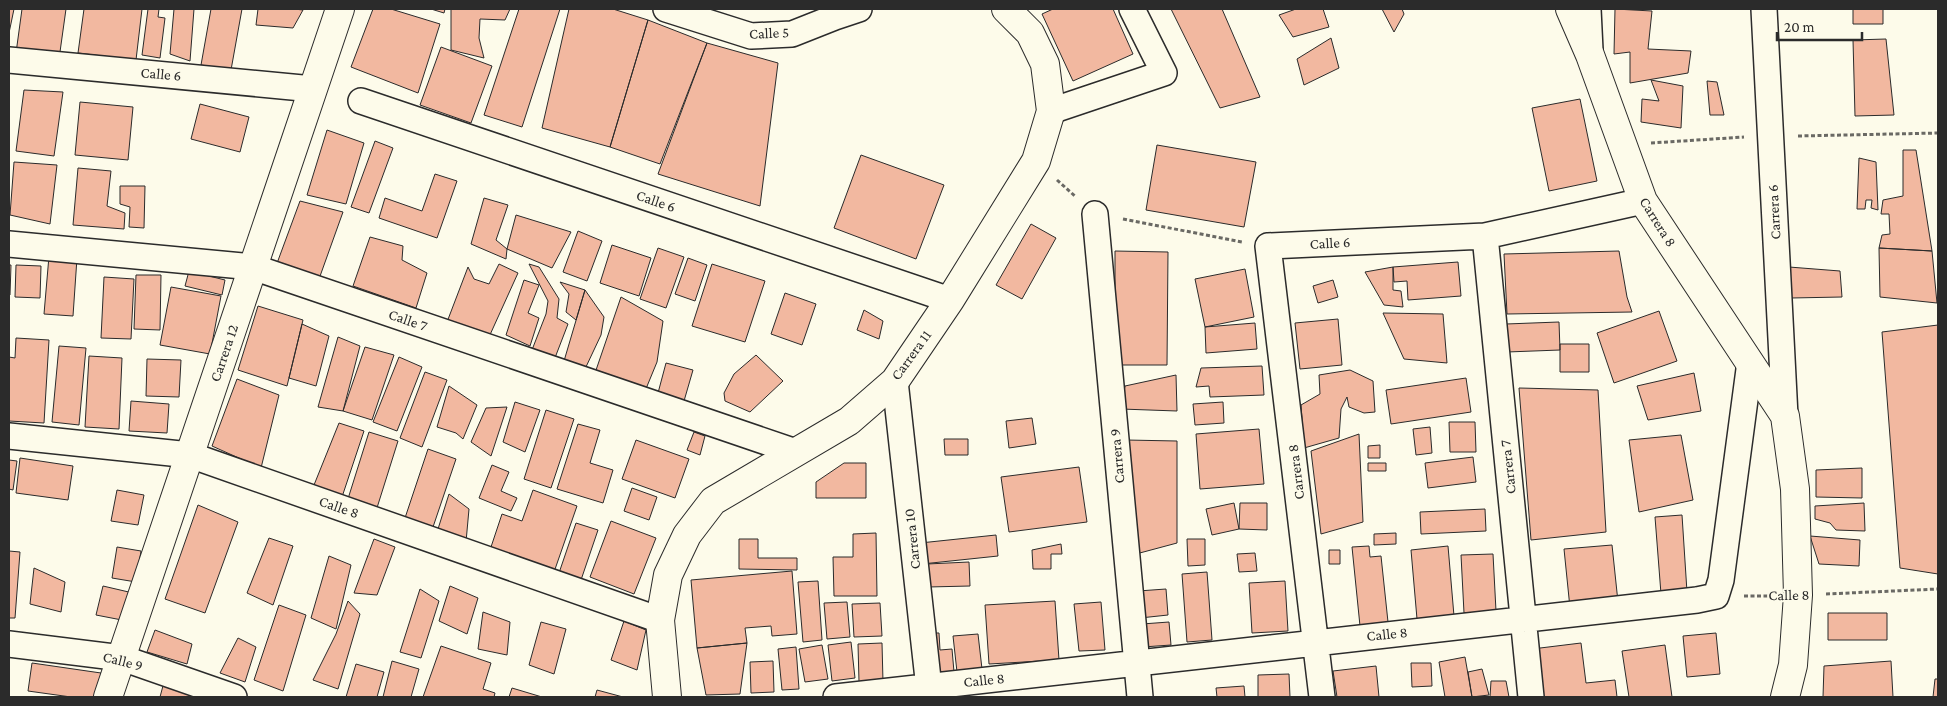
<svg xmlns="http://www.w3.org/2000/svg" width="1947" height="706" font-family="'Crimson Pro',serif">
<rect width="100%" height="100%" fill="#fdfbea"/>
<path fill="#f2b8a0" stroke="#2b2b2b" d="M9,9h5l-5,24z
M22,9h44l-7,50 -43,-6z
M84,9h58l-6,51 -58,-7z
M148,9h11l-1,8 7,1 -5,40 -18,-3z
M174,9h20l-4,52 -20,-7z
M211,9h31l-11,61 -30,-5z
M258,9h36l9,1 -10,18 -37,-3z
M373,9h18l49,15 -22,69 -67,-26z
M431,9h14l-1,4z
M451,9h59l-5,11 -25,-1 -1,19 5,20 -33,-8z
M519,9h41l-38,118 -38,-12z
M569,9h44l35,11 -38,127 -68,-19z
M1053,9h60l20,45 -60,27 -31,-67z
M1171,9h51l38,88 -40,11z
M1296,9h27l6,18 -36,10 -14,-22z
M1382,9h20l2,5 -10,18z
M1615,9l37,2 -4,38 43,2 -3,22 -58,10v-31l-16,2z
M1853,9h30v15h-30z
M648,20l59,23 -47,121 -50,-17z
M1331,38l8,30 -35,17 -7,-26z
M1886,39l8,76 -39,1 -2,-76z
M707,43l71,20 -18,143 -102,-32z
M441,47l51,19 -21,57 -51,-18z
M1651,80l32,6 -2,42 -40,-6 1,-23 17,2z
M1707,81l10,1 7,33h-14z
M24,90l39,2 -9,64 -38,-5z
M1580,99l17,82 -48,10 -17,-83z
M80,102l53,5 -5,53 -53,-5z
M200,104l49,13 -9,35 -49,-13z
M327,130l37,13 -18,61 -39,-9z
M375,141l18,7 -24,65 -18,-6z
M1157,145l99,17 -12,65 -98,-17z
M1903,150h13l16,101 -53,-3 3,-13 8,-1 -1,-20h-8l2,-14 20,-4z
M861,155l83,30 -28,74 -82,-31z
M1859,158l17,4 2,48 -7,-2 1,-8h-6l-1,9h-8z
M14,162l43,3 -7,59 -40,-9z
M78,168l33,3 -4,35 18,7 -1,16 -51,-4z
M435,174l22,7 -20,57 -58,-20 6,-20 37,13z
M120,186h25l-1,42 -15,-1 1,-20 -10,-3z
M484,198l24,7 -12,35 11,9 -1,10 -35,-15z
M300,201l43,11 -24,67 -43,-13z
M516,215l55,17 -19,36 -45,-19z
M1031,224l25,14 -34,61 -26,-14z
M578,231l24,10 -15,40 -24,-9z
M370,237l33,9 -1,14 25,13 -11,35 -63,-22z
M612,245l39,13 -12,38 -39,-13z
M658,248l26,9 -18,51 -26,-9z
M1879,248l53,3 5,52 -57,-6z
M1115,251l53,1 -1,113h-52z
M1619,251l8,46 5,15 -125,2 -3,-60z
M49,256l28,2 -4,58 -29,-2z
M688,258l19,7 -12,36 -20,-7z
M1458,262l3,34 -53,4 -1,-19 -13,1 -1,-15z
M499,264l19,9 -29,64 -42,-15 21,-55 6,12 15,5z
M529,264l10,3 20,32 -2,19 11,6 -15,39 -23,-8 16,-41 2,-13z
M712,264l53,17 -20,61 -53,-16z
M9,265h2l-1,30h-1z
M16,265l25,1 -1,32 -25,-1z
M1393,267v23l8,1 2,16 -19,-2 -19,-33z
M1789,267l51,4 2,26 -51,1z
M1245,269l9,48 -49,10 -10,-48z
M189,271l36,9 -3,15 -37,-9z
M136,275h25l-1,55 -26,-1z
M104,277l30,2 -3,60 -30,-1z
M524,280l15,5 -11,28 11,5 -9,28 -24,-11z
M1333,280l5,17 -20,6 -5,-17z
M560,282l25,8 -9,30 -10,-8 3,-18z
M171,287l50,9 -11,58 -50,-9z
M585,290l19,27 -3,18 -16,34 -21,-8z
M785,293l31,11 -14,41 -31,-11z
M621,297l42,24 -6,41 -14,34 -49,-20z
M258,306l45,14 -16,66 -49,-16z
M864,310l19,11 -4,18 -22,-9z
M1659,311l18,50 -63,22 -17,-50z
M1383,313l60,1 4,49 -43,-4z
M1338,319l4,46 -42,4 -5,-46z
M1559,322l1,28 -53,2 -1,-28z
M1255,323l2,26 -51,4 -1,-26z
M302,324l27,12 -13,50 -27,-8z
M1938,325v249l-38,-6 -18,-236z
M338,337l22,9 -17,65 -25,-4z
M16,338l33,2 -5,83 -35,-2v-64l6,1z
M1560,344h29v28h-29z
M59,346l27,2 -7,77 -27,-3z
M365,347l29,8 -22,65 -29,-9z
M756,355l27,26 -33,31 -25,-11 -1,-8 10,-19z
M89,356l33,2 -3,71 -34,-2z
M399,357l23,10 -25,64 -24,-9z
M147,359l34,1 -2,37 -33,-1z
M666,363l27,7 -9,31 -26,-8z
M1262,366l2,29 -54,2 -1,-11 -13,1 5,-19z
M1350,370l23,11 2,31 -11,1 -15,-6 -2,-10 -6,12 -2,29 -35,10 -3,-43 19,-11 -1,-19z
M425,372l22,8 -25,67 -22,-9z
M1694,373l7,38 -53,9 -11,-34z
M1176,375l1,36 -56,-2 4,-23z
M1466,378l5,34 -80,12 -5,-34z
M237,379l42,16 -18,73 -49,-22z
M449,386l28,19 -14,34 -7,-6 -19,-6z
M1519,388l79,2 8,142 -75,8z
M131,401l38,3 -2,29 -38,-2z
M515,402l25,8 -15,42 -22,-10z
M1223,402l1,21 -29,2 -2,-21z
M507,407l-16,49 -20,-14 15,-34z
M546,410l28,9 -23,69 -27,-9z
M1032,418l4,26 -27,4 -3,-27z
M1449,422h26l1,30h-26z
M339,423l25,8 -22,66 -28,-12z
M578,424l22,6 -10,33 23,7 -10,33 -46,-14z
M1430,427l2,26 -16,2 -3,-26z
M1259,429l5,55 -64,5 -4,-55z
M369,432l29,9 -22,70 -29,-9z
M694,432l11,4 -5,19 -13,-5z
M1359,434l4,88 -42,12 -10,-83z
M1681,435l12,65 -54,12 -10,-72z
M944,439h24v16h-23z
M636,440l53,19 -14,39 -53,-19z
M1126,440l51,1v102l-41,11z
M1380,445v13h-12v-12z
M428,449l28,10 -24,71 -28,-9z
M1473,457l3,25 -48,6 -3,-25z
M20,458l53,8 -5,34 -52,-7z
M9,460l8,1 -4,29 -4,-1z
M844,463h22v35h-50v-16z
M1368,463h18v8h-18z
M492,465l17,7 -8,19 16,7 -6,13 -32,-13z
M1079,467l8,55 -78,10 -8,-55z
M1862,468v30l-46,-1v-27z
M632,488l25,9 -8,23 -25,-9z
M117,490l27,5 -6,30 -27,-4z
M533,490l44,16 -24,69 -64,-22 13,-39 20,7z
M449,494l20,15 -3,33 -28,-13z
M1234,503l5,26 -27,6 -6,-26z
M1240,503h27v27l-28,-1z
M1864,503l1,28 -29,-1 -6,-7 -15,-4v-13z
M198,505l40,17 -33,91 -40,-14z
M1485,509l1,22 -65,3 -1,-22z
M1682,515l5,77 -26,2 -6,-77z
M611,521l45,17 -22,56 -44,-17z
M576,523l22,7 -17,50 -22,-7z
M876,533l1,63h-43l-1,-39h20v-23z
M1396,533v11l-22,1v-11z
M996,535l2,21 -76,8 -2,-21z
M1810,536l50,4 -1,26 -40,-2z
M269,538l24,8 -20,59 -26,-12z
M374,539l21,8 -18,48 -23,-2z
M739,539h19v19h39v12l-58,-1z
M1187,539h18v26l-17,1z
M1061,544l1,10h-11v15h-18l-1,-19z
M1612,545l6,57 -48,6 -6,-59z
M1369,546l1,11 11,-1 7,66 -28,4 -8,-79z
M1448,546l6,70 -37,3 -6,-69z
M117,547l24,4 -5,31 -24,-4z
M1329,550h11v14h-11z
M9,551l11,1 -5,66h-6z
M1255,553l2,18 -18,1 -2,-18z
M1493,554l3,57 -32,2 -3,-58z
M329,556l22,9 -15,64 -25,-11z
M969,562l1,24 -42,1 -1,-23z
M34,568l31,14 -4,30 -31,-8z
M792,571l5,63 -25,2 -1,-10 -26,2 2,15 -50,5 -6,-68z
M1207,572l5,68 -25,2 -5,-68z
M818,581l4,59 -19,2 -5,-60z
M1285,581l3,50 -36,2 -3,-50z
M103,586l30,7 -6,28 -31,-6z
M450,586l28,12 -11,36 -28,-13z
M420,589l19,12 -18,57 -21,-6z
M1166,589l2,26 -28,3 -2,-27z
M348,601l12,13 -22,75 -25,-9 23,-46z
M1055,601l4,59 -70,4 -4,-59z
M847,602l3,35 -23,2 -3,-36z
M1101,602l4,48 -26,1 -5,-47z
M880,603l2,33 -28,1 -2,-33z
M279,605l27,10 -23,76 -29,-11z
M483,612l27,10 -3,33 -29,-6z
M1828,613h59v27h-59z
M624,621l22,9 -9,40 -26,-10z
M541,622l25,7 -12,45 -25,-9z
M1169,622l2,23 -28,2 -1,-23z
M155,630l37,14 -5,20 -40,-12z
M929,633h10l1,17 12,-1 2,23 -22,2z
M1716,633l4,41 -33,3 -4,-41z
M978,634l4,35 -25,3 -4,-36z
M238,638l18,9 -11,35 -25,-9z
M851,642l4,36 -23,3 -4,-36z
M747,643l-7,51 -34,1 -9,-47z
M882,643l1,39h-24l-1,-38z
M1581,643l5,40 29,-3 2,17h-80l-5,-48z
M822,645l6,34 -23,3 -6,-33z
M1665,645l7,52h-43l-7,-46z
M441,646l50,17 -8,26 12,4 -1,4h-71z
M796,647l3,42 -17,1 -4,-41z
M1465,657l7,40h-27l-6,-35z
M392,661l27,8 -8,28h-28z
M773,661l1,31 -23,1 -1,-31z
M1891,661l2,36h-70l1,-31z
M32,663l69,10 -3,24h-27l-43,-6z
M1411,663h20l1,23 -20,1z
M356,664l28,8 -7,25h-31z
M1376,666l3,31h-42l-4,-26z
M1482,669l7,26 -17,2 -4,-25z
M1289,674l1,23h-32v-22z
M1935,679h3v18h-5z
M1491,681h15l3,16h-19z
M164,682l43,15h-47z
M1244,686l1,11h-28l-1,-9z
M512,688l30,9h-33z
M597,690l26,7h-28z"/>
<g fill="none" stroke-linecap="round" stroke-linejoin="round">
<defs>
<path id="street" d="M666,9l85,27 41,-2 43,-17 -2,-8
M1588,9l2,41
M1764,9l21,407
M835,17l24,-8
M9,60l304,29
M361,101l589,199
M1051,111l113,-38 -32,-64
M1095,214l45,483
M1485,236l46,461
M9,244l244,23 543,185
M895,381l35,316
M9,436l181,19 470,165
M9,644l113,14 112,39
M836,697l861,-97 19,-4 5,-16 29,-218
M1322,697l-54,-451 217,-10 158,-35"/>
<path id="secondary" d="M1570,9l20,46 53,146 142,215 10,73 3,106 -5,70 -8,32
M108,697l232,-688
M667,697l-7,-77 8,-45 19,-40 26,-34 136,-80 46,-40 55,-81 86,-139 15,-50 -6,-47 -15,-31 -24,-24"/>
</defs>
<use href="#street" stroke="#2b2b2b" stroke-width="28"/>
<use href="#secondary" stroke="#2b2b2b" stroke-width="30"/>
<path stroke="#6a6964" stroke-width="3" stroke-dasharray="4 2.5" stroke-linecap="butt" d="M1798,136l140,-3
M1651,143l93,-6
M1057,180l19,17
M1123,219l119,23
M1826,594l112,-5
M1744,596h26"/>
<use href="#street" stroke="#fdfbea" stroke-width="25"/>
<use href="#secondary" stroke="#fdfbea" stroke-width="28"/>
</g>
<g text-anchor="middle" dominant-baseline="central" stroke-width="4" stroke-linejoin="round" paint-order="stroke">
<g font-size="15" fill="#2b2b2b" stroke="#fdfbea">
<text transform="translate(769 33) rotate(-2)">Calle 5</text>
<text transform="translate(161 74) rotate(5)">Calle 6</text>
<text transform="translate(656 201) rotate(19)">Calle 6</text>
<text transform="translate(1774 212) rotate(-93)">Carrera 6</text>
<text transform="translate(1658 222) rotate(58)">Carrera 8</text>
<text transform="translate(1330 243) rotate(-3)">Calle 6</text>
<text transform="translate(408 320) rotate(19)">Calle 7</text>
<text transform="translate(224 353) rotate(-71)">Carrera 12</text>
<text transform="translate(911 355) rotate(-54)">Carrera 11</text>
<text transform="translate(1117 456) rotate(-95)">Carrera 9</text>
<text transform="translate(1508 467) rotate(-96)">Carrera 7</text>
<text transform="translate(1296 472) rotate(-97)">Carrera 8</text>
<text transform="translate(339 507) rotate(19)">Calle 8</text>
<text transform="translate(912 539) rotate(-96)">Carrera 10</text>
<text transform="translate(1789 595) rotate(-1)">Calle 8</text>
<text transform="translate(1387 634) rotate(-6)">Calle 8</text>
<text transform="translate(123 661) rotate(14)">Calle 9</text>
<text transform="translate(984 680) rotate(-6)">Calle 8</text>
</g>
</g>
<rect width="1947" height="706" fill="none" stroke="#2b2b2b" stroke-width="20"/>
<path d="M1777 32v8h85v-8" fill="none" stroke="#2b2b2b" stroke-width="2.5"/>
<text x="1784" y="32" font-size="15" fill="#2b2b2b" stroke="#fdfbea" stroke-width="4" paint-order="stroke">20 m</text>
</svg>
